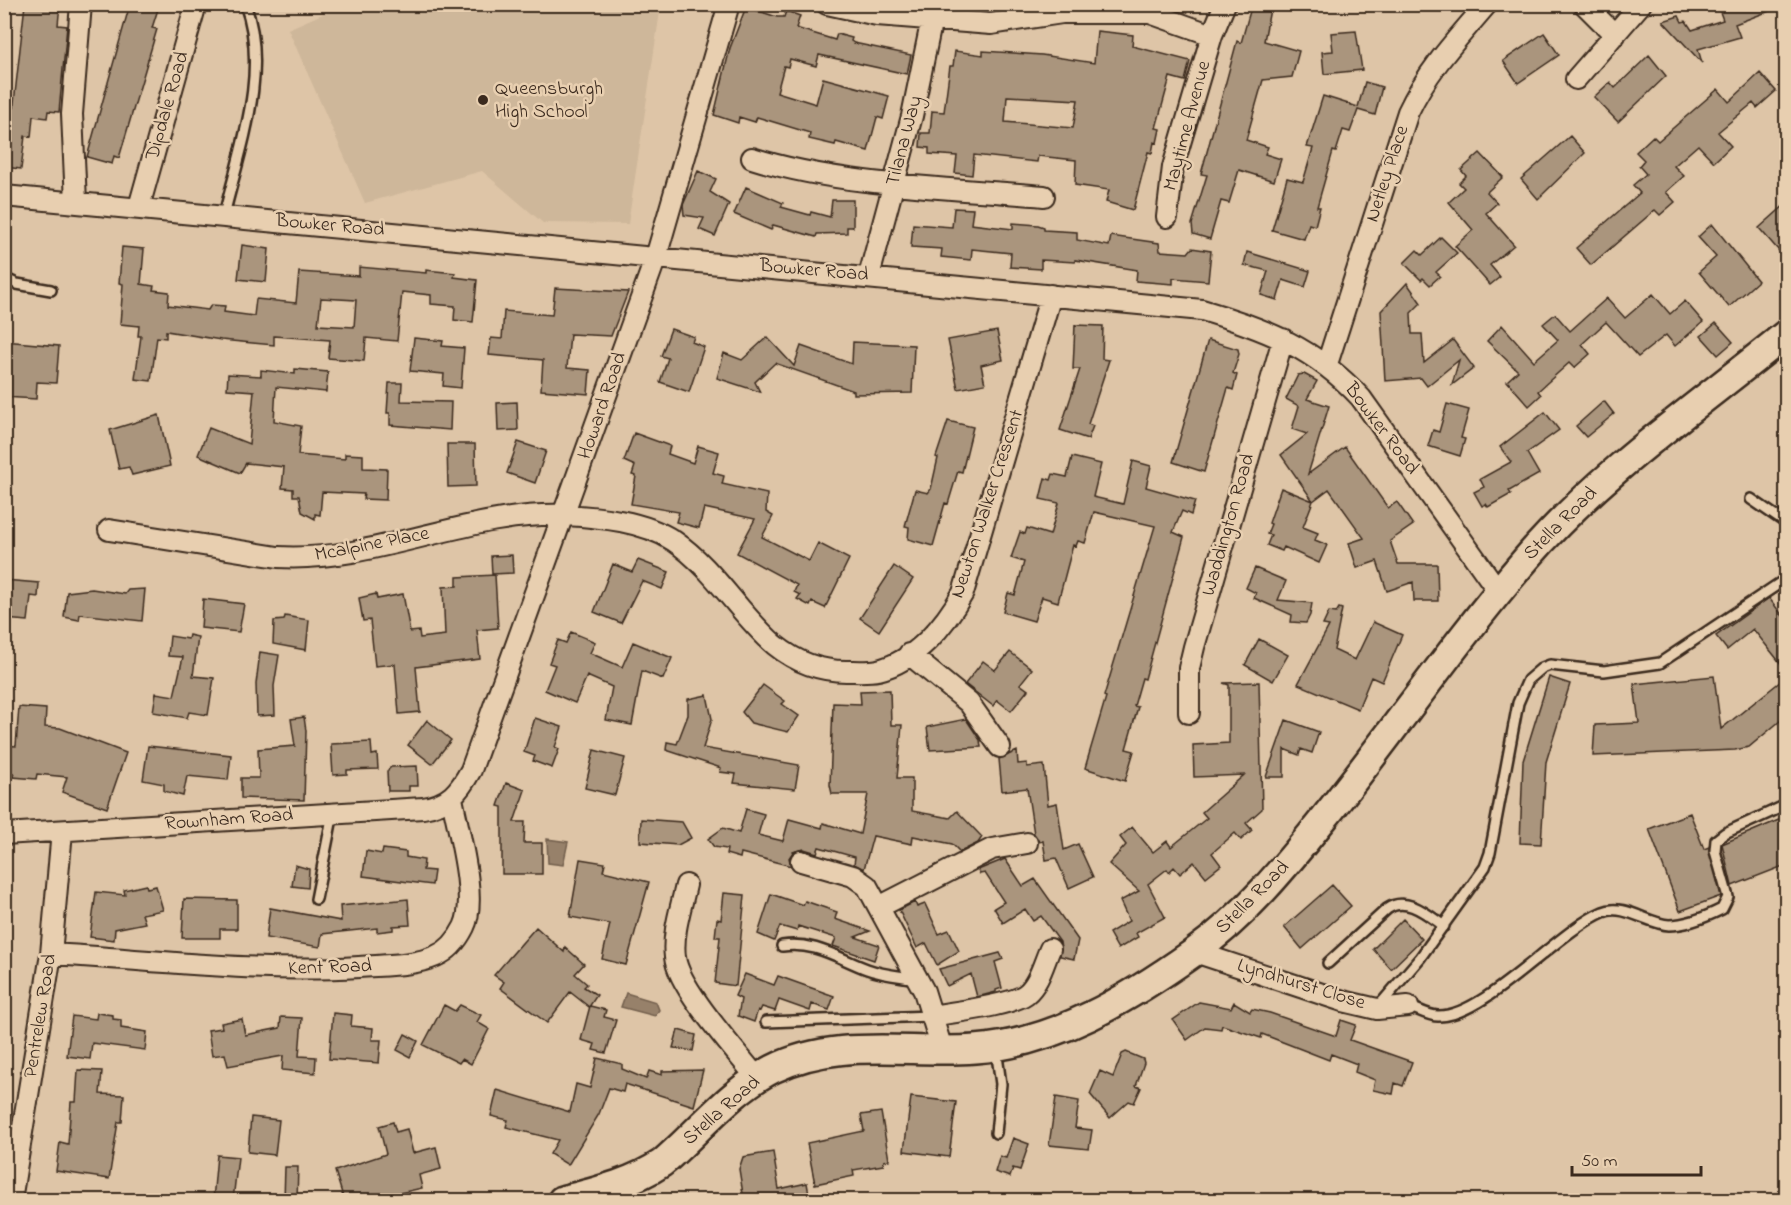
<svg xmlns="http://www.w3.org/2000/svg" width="1791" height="1205" font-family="'Indie Flower',sans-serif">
<rect width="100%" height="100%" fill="#dec5a7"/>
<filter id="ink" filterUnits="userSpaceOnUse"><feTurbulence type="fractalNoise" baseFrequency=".0167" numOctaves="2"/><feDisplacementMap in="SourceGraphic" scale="12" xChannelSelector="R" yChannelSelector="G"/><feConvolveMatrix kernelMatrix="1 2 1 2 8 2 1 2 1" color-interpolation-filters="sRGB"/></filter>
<g filter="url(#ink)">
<path fill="#ceb79a" d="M343,5h318l-33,219 -85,-1 -61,-52 -117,32 -77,-174z"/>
<path fill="#97816b" stroke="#725e4c" stroke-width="1.5" d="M547,839l21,3 -5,23 -15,-2z
M626,993l30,9 3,8 -4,6 -34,-9z"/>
<path fill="#aa957d" stroke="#3b2a1e" stroke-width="1.5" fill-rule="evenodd" d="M25,4h35l-2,21 9,1 -8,86 -11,-1 -1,7 -14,-2 -2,21 -6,-1 -4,33 -17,-2v-14l2,-14h4z
M130,4l28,5 -6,19 5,1 -38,129 -5,-2 -2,8 -25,-7z
M1252,4h19l-7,37 35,10 -7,26 -29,3 -17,60 22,7 -3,7 16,5 -7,22 -35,-11 -10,33 -8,-2 -11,38 -17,-5 -1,-10 15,-49 -6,-1 36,-133 4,2z
M1717,4h66v2l-48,18 5,13 -42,12 4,14 -39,-42 16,-5 3,6 4,-1 6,9 31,-10z
M746,7l31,10h7l2,-6 14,5 -4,12 39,12 2,-6 15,4 -1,3 3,2 57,12 -4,19 -88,-19 -3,11 -26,-7 -2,8 -4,-1 -7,26 39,12 7,-26 66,18 -6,23 -6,-2 -9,34 -32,-9 -1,3 -26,-6 1,-6 -53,-16 -2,5 -16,-5 -1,6 -24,-8 16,-67z
M1097,31l36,4 -1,11 58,15 -5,20 -15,-4 -14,51 4,1 -3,14 -3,-1 -2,11 -4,-1 -15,58 -27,-8 3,-12 -34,-5 1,-25 -38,-4 -1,6 -63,-7 -2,20 -17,-2 2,-17 -28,-2v-6l-9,-1 1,-14h9l2,-22 12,1 6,-46h3l2,-15 28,4v-4l59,4 52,8zM1007,96l71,4 -5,28 -68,-6z
M1356,31l6,39 -38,4 -2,-22 11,-1 -2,-18z
M1544,33l15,22 -41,28 -15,-22z
M1649,55l17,21 -48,46 -24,-25 16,-15 5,6z
M1760,73l16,18 -19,17 -4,-5 -35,29 13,14 -17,16 -16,-17 -24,21 10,10 -18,16 9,10 -15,13 -5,-5 -64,55 -15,-17 64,-55 -7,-8 13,-11 -7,-8 5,-6 -8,-8 17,-16 5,5 60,-52 11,13z
M1365,82l17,5 -7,28 -17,-5 -8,22 -7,-2 -7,22 -3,-1 -16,56h3l-5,19 -6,-2 -5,15 -32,-9 15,-52 16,4 10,-34 -6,-1 16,-51 35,11z
M1570,136l15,17 -47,46 -17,-20z
M1480,153l23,24 -16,15 10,11 -11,10 28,32 -24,20 10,12 -10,8 -35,-39 18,-16 -24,-28 15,-14 -5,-5 7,-7 -5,-6z
M698,171l18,8 -6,13 19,12 -14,32 -16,-7 5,-11 -20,-3 -1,-10z
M746,187l37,16 -2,4 29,8 1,-3 19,5 2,-17h21v27h-6v6l-30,1 -1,3 -43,-12 -2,5 -37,-16z
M1786,204v55l-27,-31z
M954,208l19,1 -2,15 42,5v-6l25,2 6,2v3l33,2v8l32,6 2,-10 48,7 1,8 28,2 4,-5 19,3 -3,30 -35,-3v6l-37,-3 1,-11 -62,-10v2l-34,-2v9l-31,-2 1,-14 -39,-4 -1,11 -30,-3 1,-8 -31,-2 2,-23 39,3z
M1712,224l46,57 -29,26 -30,-35 17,-15 -18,-20z
M1441,237l16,16 -21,19 4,4 -10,9 -7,-7 -2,2 -17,-17 13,-13 5,5z
M242,245l27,4 -3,33 -28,-3z
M122,247l22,2 -3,35 13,2 -1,4 16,2 -1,13 40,5 3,-5 14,1 -1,6 30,4 2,-17 40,4 3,-31 60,4v-9l67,6v-3l29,3 -1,4 23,3 -4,42 -19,-2 1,-14 -24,-2v-9l-29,-3 -5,49 -31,-3 -2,23 -36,-3 2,-18 -56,-4v9l-53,-5 -55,-9v7l-9,-1 -6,44 -16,-2 6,-43h-3l1,-10 -19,-2 3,-40 -4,-1zM321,298l35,2 -2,27 -36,-2z
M1247,252l63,19 -5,16 -22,-7 -6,20 -16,-5 7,-24 -24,-6z
M1407,283l14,20 -10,10 1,21h10l2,29 29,-23 21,28 -22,17 7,-25 -32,26 -6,-8 -36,3 -4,-70z
M555,288l73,4 -17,44 -41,-2 -3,34 23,2 -2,24 -47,-4 2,-30 -54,-5 2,-17 11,1 2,-28 48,4z
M1653,294l17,20 15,-13 18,21 -28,24 -9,-11 -28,22 -32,-35 -24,22 8,10 -16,14 -5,-5 -31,28 3,4 -12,11 -22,-25 11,-10 -31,-30 15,-16 32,36 24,-21 -15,-16 12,-10 15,17 37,-33 18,20z
M1716,323l17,19 -15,13 -17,-19z
M1075,325l28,1 -1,33 7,1 -21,64 5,2 -5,13 -28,-9 20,-61h-7z
M671,329l23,8 -2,5 12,5 -15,45 -29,-10 8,-24 -7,-2z
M997,331l6,29 -22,5 4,19 -27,5 -10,-49z
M767,337l27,29 7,-20 51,18 1,-22 61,3 -2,48 -58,1v-3l-79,-28 -20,19 5,10 -43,-14 7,-25 18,7z
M414,338l29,3 -1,5 22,2 -3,40 -18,-2 1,-12 -34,-3z
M1208,340l30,9 1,5 -6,19 4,2 -4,15 -5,-2 -24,84 -31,-10z
M4,341l55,5 -3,37 -19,-1 -1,17 -32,-2z
M295,369l33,3 -2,20 -50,-5 -2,34 27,5 -3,29 47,4v-5l18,1v13l24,1 -1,31 -23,-1 1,-5 -42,-2 -2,23 -5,-1v5l-13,-7 -3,-16h-6v-7l-11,-1 2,-21 -38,-4 -6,10 -42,-18 11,-27 40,16 5,-53 -27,-2 1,-15 33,2v-6l34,4z
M1304,374l13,7 -10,18 22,7 -21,68 37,-27 43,61 9,-6 16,23 -23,16 8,23h39l1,37h-24l-1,-19 -26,9 -10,-30 -20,7 -8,-25 15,-5 -35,-49 -16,12 -32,-46 26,-21 -15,-5 7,-23 -13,-7 12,-24z
M389,383h13l-1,18 50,1 -1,28 -60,-5v-12h-3z
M1604,401l10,13 -28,23 -10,-11z
M517,402l1,28 -20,1 -1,-28z
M1447,404l22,6 -8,28 4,1 -5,17 -32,-10 5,-16 6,2z
M1545,412l14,18 -32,23 12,21 -30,17 2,3 -23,13 -2,-3 -4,2 -8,-14 10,-5 -4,-8 31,-17 -11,-15z
M159,415l11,51 -38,9 -3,-8 -10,2 -9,-39z
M948,421l25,6 -11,45 -4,-1 -10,33 -3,-1 -12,43 -25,-7 1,-12 -4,-1 10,-36 13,3 3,-4 7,-31 -2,-1z
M634,433l36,13 -2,8 25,9 5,-17 21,6 -6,21 11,3 -2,8 45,10 -1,18 7,4 -11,21 47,24 9,-18 31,16 -24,49 -13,-6 -2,4 -13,-7 3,-4 -6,-3 3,-7 -60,-32 18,-34 -51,-11 -5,20 -23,-6 3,-10 -48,-8 5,-28 -4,-1 3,-9 -11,-5z
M518,442l28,9 -11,32 -28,-10z
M447,444h28l1,42 -28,1z
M1072,457l29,7 -8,33 30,7 10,-43 18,5 -5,21 49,14 -4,14 -9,-4 -9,21 11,5 -39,142 -3,-1 -8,28 4,1 -12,42 8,2 -9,30 -40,-13 21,-71 -2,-1 51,-170 -61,-14 -9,31 -7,-2 -2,5 -3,-1 -15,57 -16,-5 -8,24 -31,-9 5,-19 7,2 9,-33 -13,-4 9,-26 5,2 2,-6 23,7 9,-32 -19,-4 5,-21 6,2 2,-6 14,3z
M1281,488l32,13 -10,26 15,6 -3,7 12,5 -8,18 -35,-16 -2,4 -15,-6 4,-10 -4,-1 4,-10 -2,-1z
M512,555l1,18 -21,1 -1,-18z
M638,560l31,12 -7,17 -20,-8 -21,42 -27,-11 19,-48 19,8z
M894,566l19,13 -34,52 -19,-13z
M1255,568l31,13 -8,19 34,3 -2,12 -4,8 -15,-1 1,-7 -38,-17 2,-5 -10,-5z
M495,575l3,53 -21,2 3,29 -64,8 4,45 -21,2 -4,-50 -20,2 -5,-46 -7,1 -4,-23 17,-4 1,5 26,-5 7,38 9,-1 1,7 25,-3 -2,-48 14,-1v-9z
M4,580l35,3 -1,14 -7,-1 -3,25 -24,-2z
M92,589l33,5 3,-4 17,-1 -3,32 -62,-7 -1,6 -15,-3 3,-25z
M1769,598l17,22v50l-33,-41 -26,21 -11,-14z
M203,599l41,5 -5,28 -38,-4z
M1339,608l3,1 -8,41 21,10 18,-38 29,13 -20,47 -11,-5 -13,32 -60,-25 31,-58 -6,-1 6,-13 7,1z
M285,616l24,4 -3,30 -33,-6 1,-23 10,-1z
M571,632l24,10 -5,11 32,14 11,-25 39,16 -9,21 -21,-8 -10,54 -26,-5 6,-33 -25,-11 -12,27 -30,-13 10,-25 -6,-2 9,-23 8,3z
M189,635l9,2 -5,39 21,2 -6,37 -19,-3 -2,6 -34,-6 3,-19 18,3 9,-39 -15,-1 2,-20 18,3z
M1259,639l29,16 -15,26 -28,-16z
M260,652l19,3 -5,31 1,29 -18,1 -1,-32z
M1010,652l22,17 -12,15 8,6 -17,21 -14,-11 -4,6 -28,-22 18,-23 12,9z
M1714,676l7,53 65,-52v39l-37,31 -14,3 -142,6 2,-31 44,-2 -5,-39z
M1549,677l21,7 -24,78 -5,82 -21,-1 3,-82z
M1259,682l3,127 -16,14 6,7 -11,10 -6,-7 -23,20 9,12 -15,12 -12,-15 -14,12 -6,-7 -5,5 -2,-3 -19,15 17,33 -29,16 2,4 -20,12 -9,-16 20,-12 -9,-20 19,-10 -30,-27 17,-19 -6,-8 12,-10 21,25 14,-11 4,6 36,-29 -5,-6 42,-37 -50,2 -1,-32 36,-2v-58l-6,-2z
M763,685l22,16 -3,3 17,12 -11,16 -37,-9 -9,-11z
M890,690l1,35h11l-5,53h15v33l38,7 7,-7 25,26 -4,6 -18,9 -8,-8 -39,-8 -1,8 -39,-8 -9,33 -10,-5 1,-7 -36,-10 -2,6 -13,-4 -11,3 -4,6 2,8 -50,-13 -1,5 -14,-4 1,-5 -13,-2 -6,-8 15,-11 16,5 7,-24 18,5 -6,21 25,6 6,-22 33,9 1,-5 37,11 8,-40h-36l-2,-9 3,-82 28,1 -1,-13z
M707,695l5,24 -9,29 96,17 -4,24 -61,-6 2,-9 -16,-2 1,-4 -55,-18 1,-8 10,2 11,-29v-16z
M19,707l27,2 -1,18 15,1 66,25 -19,55 -45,-16 5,-15 -30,-3 -1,5 -23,-2 1,-4 -10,-1v-27l12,1z
M304,717l2,14 -2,69 -63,-2v-20h18l-1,-29 37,-3 -4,-27z
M535,718l27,9 -7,20 4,2 -7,19 -19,-7 2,-5 -11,-4z
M966,719l14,21 1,7 -51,3 -3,-23z
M427,720l24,20 -19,24 -24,-19z
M1286,720l33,12 -7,21 -11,-4 -2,6 -15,-6v28h-18z
M371,742l1,13 5,-1 1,15 -31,1v4l-14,1 -2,-31z
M148,746l83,9 -3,25 -41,-4 -4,20 -19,-5v-7l-21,-4z
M594,750l31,8 -10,37 -30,-7z
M1017,751l1,13 9,-1v4l17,-2 4,40 9,-2 7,47 14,-6 15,33 -24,11 -13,-30 -10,2 -3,-19 -4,1 -5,-8 -7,-46 -25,3 -3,-32z
M417,766l1,20h-9v5h-21l-1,-20 4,-4z
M506,783l19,7 -11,32h11l-1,21h18v31h-40v-67l-4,-1z
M1690,813l14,36 5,-2 12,49 -41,15 -31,-82z
M1786,817v48l-54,21 -10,-42z
M641,819l41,3 9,16 -13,7 -38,-3z
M383,849l23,3v5l18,3 -1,10 11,1 -2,14 -69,-9 3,-25 16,3z
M580,859l25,4 -2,8 46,11 -23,83 -24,-6 8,-35 -40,-7z
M1005,859l18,27 12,-7 43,61 -4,19 -14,-3v-14l-19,-26 -8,5 -8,-12 -22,14 -9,-15 10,-6 -19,-29 -5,1 -2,-4z
M295,865l14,4 -1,19 -16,-2z
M146,885l1,3 9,-2 7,24 -21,4 3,9 -30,6 -1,11 -24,-3 6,-45 29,3 -1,-5z
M1332,885l19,21 -49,43 -18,-22z
M724,893l21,2 -9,91 -21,-3 5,-46h-5l2,-18 4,1z
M771,894l32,11 2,-4 32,11 -2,7 35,12 -15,6 24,8 -5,15 -41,-14 3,-8 -38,-12 -1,5 -17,-5 -6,15 -16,-7z
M184,899l53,1v29h-17v9h-38z
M408,899l2,26 -17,1v4l-16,2v-4l-55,6 -2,13 -54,-9 4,-30 71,13 -1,-15z
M915,902l2,5 8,-3 14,30 10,-4 10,21 -22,14 -11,-22 -9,5 -18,-38z
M1403,919l19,20 -31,30 -18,-20z
M536,927l28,25 1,-5 19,17 -9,10 12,10 -3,3 13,8 -8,12 -19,-15 -23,31 -47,-35 4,-6 -10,-7z
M1000,953l3,6 -8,3 7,26 -6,2v2l-19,5 -6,-23 -24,12 -8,-17z
M745,974l29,11 4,-9 56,20 -5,14 -17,-6 -2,7 -31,-11 -4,11 -13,-4 -2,4 -2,-1 -4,12 -16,-6 3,-17 -6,-3z
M1199,1002l32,6 3,-6 16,10 2,-3 18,4 66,23 5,-16 15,5 -6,15 62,22 -9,24 -8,-3 -2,11 -20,-4 2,-10 -20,-8 2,-8 -26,-10 -2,6 -67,-26 -1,4 -39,-13 -1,4 -16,-2 -18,13 -14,-20z
M444,1005l11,6 5,-6 21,10 -4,7 12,7 -18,35 -9,-5 -3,4 -36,-18z
M590,1006l16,4 -2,7 12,3 -10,33 -13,-3 2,-6 -14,-4z
M97,1013l16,2v4l8,1v8l26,4 -2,18 -53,-7 -2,16 -23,-3 5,-40 24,3z
M333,1013l19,2 -1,11 22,2 -1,12h9l-2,23 -50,-4z
M281,1017l21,1 -3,38 17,1 -1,16 -33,-3 1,-14 -55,10 -3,-12 -13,2 -4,-26 14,-2 -1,-5 21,-4 3,16 35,-7z
M678,1030l18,5 -3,16 -20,-3z
M405,1034l13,7 -8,16 -13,-7z
M1126,1052l17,7 1,4 -8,23 5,2 -7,15 -5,-2 -19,17 -20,-24 10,-23 13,6 9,-23z
M597,1058l25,6v5l24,10 3,-8 13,4v-4l41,-1 -9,36 -69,-22 -2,8 -14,-4 -10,26 -31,51 -18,-11 8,-14 -52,-13 2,-7 -17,-4 6,-26 73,22 6,-28 14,4z
M78,1070l24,1 -2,23 24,1 -2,27h-4l-9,57 -53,-8 4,-29 8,2 3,-42h5z
M911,1097l45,5 -7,55 -45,-6z
M1056,1097l23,4 -4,27 17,2 -3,19 -40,-4z
M881,1112l8,48 -5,1 -1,4 -30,5 1,6 -39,8 -8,-41 57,-12 -3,-16z
M251,1117l28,3 -4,35 -27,-3z
M393,1122l3,10 11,-3 6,24 23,-6 5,22 -22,6 3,13 -53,12h-25l-9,-29 51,-17 -7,-28z
M1013,1138l16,6 -9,26 -7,-2 -3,9 -15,-5 5,-16 6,2z
M773,1152l6,37 28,-6 3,17h-66l-5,-31 4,-12z
M217,1155l21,2 -5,43h-20z
M285,1167h13l-1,33h-13z"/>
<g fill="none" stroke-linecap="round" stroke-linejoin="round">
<defs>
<path id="service" d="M224,215c16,-66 46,-144 21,-211
M4,278l13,6 34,6
M1751,499l35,24
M316,899l17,-86
M782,946c32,-5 56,12 85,23 16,6 33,7 50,10
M1328,963l59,-54c19,-14 41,6 57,17
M1408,1006c9,3 21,10 30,10 46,1 120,-85 165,-104 20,-9 46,12 66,13 18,0 37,-8 53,-16l6,-12 -13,-46 1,-11 9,-7 61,-28
M1378,1007l42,-49 65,-91 5,-14 28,-150 10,-23 14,-12 8,-3 54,6 56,-8 126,-84
M766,1022l165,-6
M996,1049l5,35 -5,49"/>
<path id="minor" d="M827,4l50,11 114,9 71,-11h88l62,22
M1584,4l31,31
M1576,79l65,-75
M752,158c87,28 201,30 292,38
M4,196l1198,114c64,19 113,38 159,88l138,194
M76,202l-4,-88 9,-110
M139,207l57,-203
M1167,217l6,-50 39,-132 13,-31
M869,276l43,-160 23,-112
M1327,364l81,-252c19,-41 49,-73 79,-108
M109,530l169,27c97,6 189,-46 287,-42 35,2 79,6 109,26 40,27 65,73 101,104 21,17 44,26 71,26 10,0 22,1 32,-1 38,-9 67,-45 85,-77l88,-298
M909,654l60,49 31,44
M1189,713v-45l5,-21 89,-308
M4,834l419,-26c26,-4 36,-16 48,-38l185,-513 73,-253
M801,861l52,15 14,10 57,105 18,58
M686,885c-5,23 -14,49 -11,72 3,31 62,95 82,121
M879,907l113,-58 35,-6
M1195,952l148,49 34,8 31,-3
M51,954c103,6 206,19 308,13 25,-2 54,-1 77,-11 12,-5 22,-17 28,-29 14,-28 -6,-97 -12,-129
M931,1016c22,-4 79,-10 95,-22 13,-10 18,-32 24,-45
M11,1200l40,-246 11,-123"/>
<path id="secondary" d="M562,1200c35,-9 70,-17 100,-37 36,-31 69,-73 111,-94 64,-32 135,-15 202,-20 81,-6 153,-50 218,-96 54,-38 95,-90 136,-141 67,-84 128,-173 198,-254 74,-86 172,-153 259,-224"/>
</defs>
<use href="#service" stroke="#3b2a1e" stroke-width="14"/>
<use href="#minor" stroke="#3b2a1e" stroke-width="24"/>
<use href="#secondary" stroke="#3b2a1e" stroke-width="32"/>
<use href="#service" stroke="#e8cfb0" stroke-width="9"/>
<use href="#minor" stroke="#e8cfb0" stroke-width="20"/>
<use href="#secondary" stroke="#e8cfb0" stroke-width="27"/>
</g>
</g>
<circle fill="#3b2a1e" stroke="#e8cfb0" stroke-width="2" cx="483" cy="100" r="6"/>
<g text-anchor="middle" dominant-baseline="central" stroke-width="5" stroke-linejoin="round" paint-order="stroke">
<g font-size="20" fill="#3b2a1e" stroke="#e8cfb0" text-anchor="start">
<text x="495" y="89">Queensburgh<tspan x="495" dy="23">High School</tspan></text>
</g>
<g font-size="20" fill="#3b2a1e" stroke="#e8cfb0">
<text transform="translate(168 106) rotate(-74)">Dipdale Road</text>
<text transform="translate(1188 126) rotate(-75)">Maytime Avenue</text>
<text transform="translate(905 141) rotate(-75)">Tilana Way</text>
<text transform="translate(1388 174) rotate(-72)">Netley Place</text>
<text transform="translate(330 226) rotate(5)">Bowker Road</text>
<text transform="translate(814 271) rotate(5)">Bowker Road</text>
<text transform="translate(603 406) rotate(-71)">Howard Road</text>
<text transform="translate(1381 429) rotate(53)">Bowker Road</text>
<text transform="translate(988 504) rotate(-72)">Newton Walker Crescent</text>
<text transform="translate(1561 524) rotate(-45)">Stella Road</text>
<text transform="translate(1229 525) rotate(-74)">Waddington Road</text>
<text transform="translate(372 545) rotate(-11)">Mcalpine Place</text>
<text transform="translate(229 820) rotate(-4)">Rownham Road</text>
<text transform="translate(1253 898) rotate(-45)">Stella Road</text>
<text transform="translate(330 968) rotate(-2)">Kent Road</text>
<text transform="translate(1301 985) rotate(17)">Lyndhurst Close</text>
<text transform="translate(41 1016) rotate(-81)">Pentrelew Road</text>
<text transform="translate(722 1111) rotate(-41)">Stella Road</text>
</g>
</g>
<rect width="1791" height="1205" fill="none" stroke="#e8cfb0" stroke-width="24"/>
<rect x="12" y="12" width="1767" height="1181" fill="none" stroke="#3b2a1e" stroke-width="2" filter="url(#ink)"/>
<path d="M1572 1166v9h129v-9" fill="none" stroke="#3b2a1e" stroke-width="3"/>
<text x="1581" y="1166" font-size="18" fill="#3b2a1e" stroke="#e8cfb0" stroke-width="4.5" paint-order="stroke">50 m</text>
</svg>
